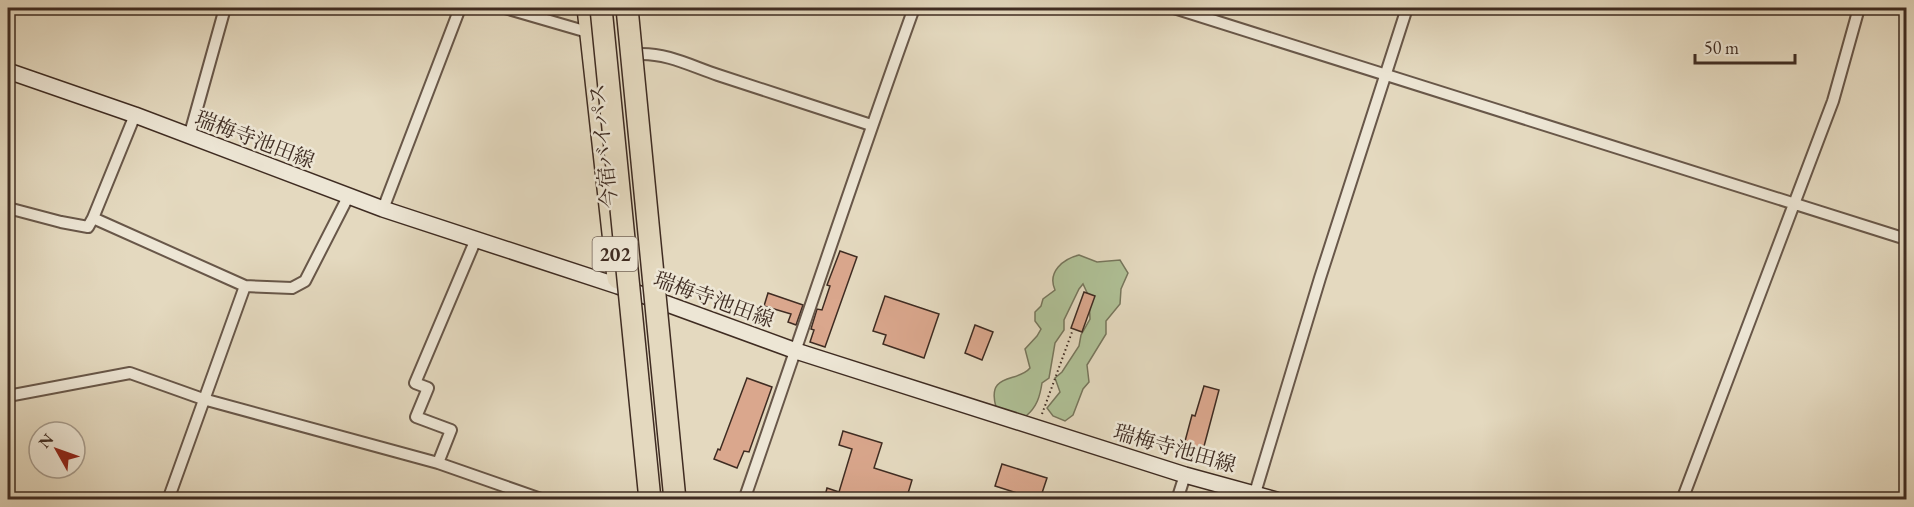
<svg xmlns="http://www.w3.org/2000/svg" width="1914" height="507" font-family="'EB Garamond','Noto Serif JP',serif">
<rect width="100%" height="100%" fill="#e4d9bf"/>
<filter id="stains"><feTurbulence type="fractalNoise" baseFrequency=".00333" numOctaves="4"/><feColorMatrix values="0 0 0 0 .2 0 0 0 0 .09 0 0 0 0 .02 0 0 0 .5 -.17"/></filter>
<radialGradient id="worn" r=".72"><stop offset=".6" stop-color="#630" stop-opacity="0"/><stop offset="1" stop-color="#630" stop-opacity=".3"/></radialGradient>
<path fill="#afc096" stroke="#77765c" stroke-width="1.5" d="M1079,255l18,7 23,-2 8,13 -7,16 -1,15 -14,17v13l-19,31 2,17 -6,7 -10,26 -8,6 -12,-5 -6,-8 13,-16 -5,-14 7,-6 17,-26 2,-11 9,-16 -1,-22 -6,-13 -4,5 -15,31v10l-9,13 -6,35 -7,5c-2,13 -5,24 -16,33l-10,-2 -20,-7c-10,-35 22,-24 34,-39l-5,-19 12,-13 4,-7 -6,-8v-9l6,-6 2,-7 12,-9c-8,-18 8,-31 24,-35z"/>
<path fill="#daa78d" stroke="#3f2c22" stroke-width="1.5" d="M840,251l17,6 -32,90 -15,-5 4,-12 -3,-1 6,-20 5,1 8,-24 -3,-1z
M1084,292l11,4 -13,36 -11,-4z
M768,293l35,12 -7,20 -8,-3 3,-8 -27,-8z
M885,296l54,18 -15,44 -41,-14 3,-9 -13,-4z
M975,325l18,7 -11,28 -17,-7z
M747,378l25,9 -23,65 -5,-1 -7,17 -23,-9 4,-10 2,1z
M1204,386l15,4 -16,60 -19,-5 8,-30 3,1z
M843,431l39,12 -8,25 38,12 -6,20h-82l3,-12 12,4 13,-43 -13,-4z
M1002,464l45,14 -7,21 -7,-2 -1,3h-17l2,-7 -22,-7z"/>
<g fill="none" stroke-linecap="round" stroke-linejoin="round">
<defs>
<path id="street" d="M505,8l86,25
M1174,8l732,231
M1902,8l4,1
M639,54c28,-1 52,12 79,21 51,17 102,33 153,50
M135,115l-42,103 152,68 47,2 13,-7 43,-84
M189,137l36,-129
M8,208l53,14 27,5 5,-9
M383,209l77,-201
M8,396l122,-23 73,26 235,64 106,37
M438,463l13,-33 -35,-13 12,-29 -13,-5 61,-144
M1255,493l65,-215 87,-270
M168,500l77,-214
M744,500c57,-164 111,-329 170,-492
M1177,500l8,-25
M1682,500l151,-399 26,-93"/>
<path id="secondary" d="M8,71l127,44 248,94 235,77 178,65 389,124 91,25"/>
<path id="highway" d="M588,8l30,270"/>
</defs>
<use href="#street" stroke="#685749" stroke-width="14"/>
<use href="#secondary" stroke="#3f2c22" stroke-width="18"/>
<use href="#highway" stroke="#3f2c22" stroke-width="24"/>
<path stroke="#3f2c22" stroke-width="2" stroke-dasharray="1.5 3" stroke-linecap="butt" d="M1042,414l30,-82"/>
<use href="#street" stroke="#ede6d5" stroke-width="10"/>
<use href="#secondary" stroke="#ede6d5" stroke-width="15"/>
<use href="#highway" stroke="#e4d9bf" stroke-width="21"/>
<defs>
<path id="highway-bridge" d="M601,8l49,492
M627,8l48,492"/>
</defs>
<use href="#highway-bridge" stroke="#3f2c22" stroke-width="24" stroke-linecap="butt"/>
<use href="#highway-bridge" stroke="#e4d9bf" stroke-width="21"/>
</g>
<g text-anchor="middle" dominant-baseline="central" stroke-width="5" stroke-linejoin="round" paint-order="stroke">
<rect fill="#ede6d5" stroke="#736458" stroke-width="1.5" x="592.5" y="237" width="45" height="34" rx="4.5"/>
<g font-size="20" font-weight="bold" fill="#3f2c22">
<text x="615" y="254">202</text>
</g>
<g font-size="21" fill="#3f2c22" stroke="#ede6d5">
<text transform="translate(255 139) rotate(21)">瑞梅寺池田線</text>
<text transform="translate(603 146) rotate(-96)">今宿バイパス</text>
<text transform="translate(714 299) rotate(20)">瑞梅寺池田線</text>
<text transform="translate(1175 448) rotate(16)">瑞梅寺池田線</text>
</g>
</g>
<rect width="1914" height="507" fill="none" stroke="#e4d9bf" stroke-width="30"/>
<rect x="9" y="9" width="1896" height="489" fill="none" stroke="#3f2c22" stroke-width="3"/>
<rect x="15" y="15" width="1884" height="477" fill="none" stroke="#3f2c22" stroke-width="1.5"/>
<g transform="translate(57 450) rotate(310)"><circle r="28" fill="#ede6d5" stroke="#a79c8d" stroke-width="1.5"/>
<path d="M0-4.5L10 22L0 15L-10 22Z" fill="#8f2418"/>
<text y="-9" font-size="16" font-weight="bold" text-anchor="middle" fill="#3f2c22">N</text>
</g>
<path d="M1695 54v9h100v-9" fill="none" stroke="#3f2c22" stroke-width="3"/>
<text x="1704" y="54" font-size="18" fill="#3f2c22" stroke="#ede6d5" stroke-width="4.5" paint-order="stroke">50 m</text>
<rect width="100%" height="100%" filter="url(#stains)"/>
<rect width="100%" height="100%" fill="url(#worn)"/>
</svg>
